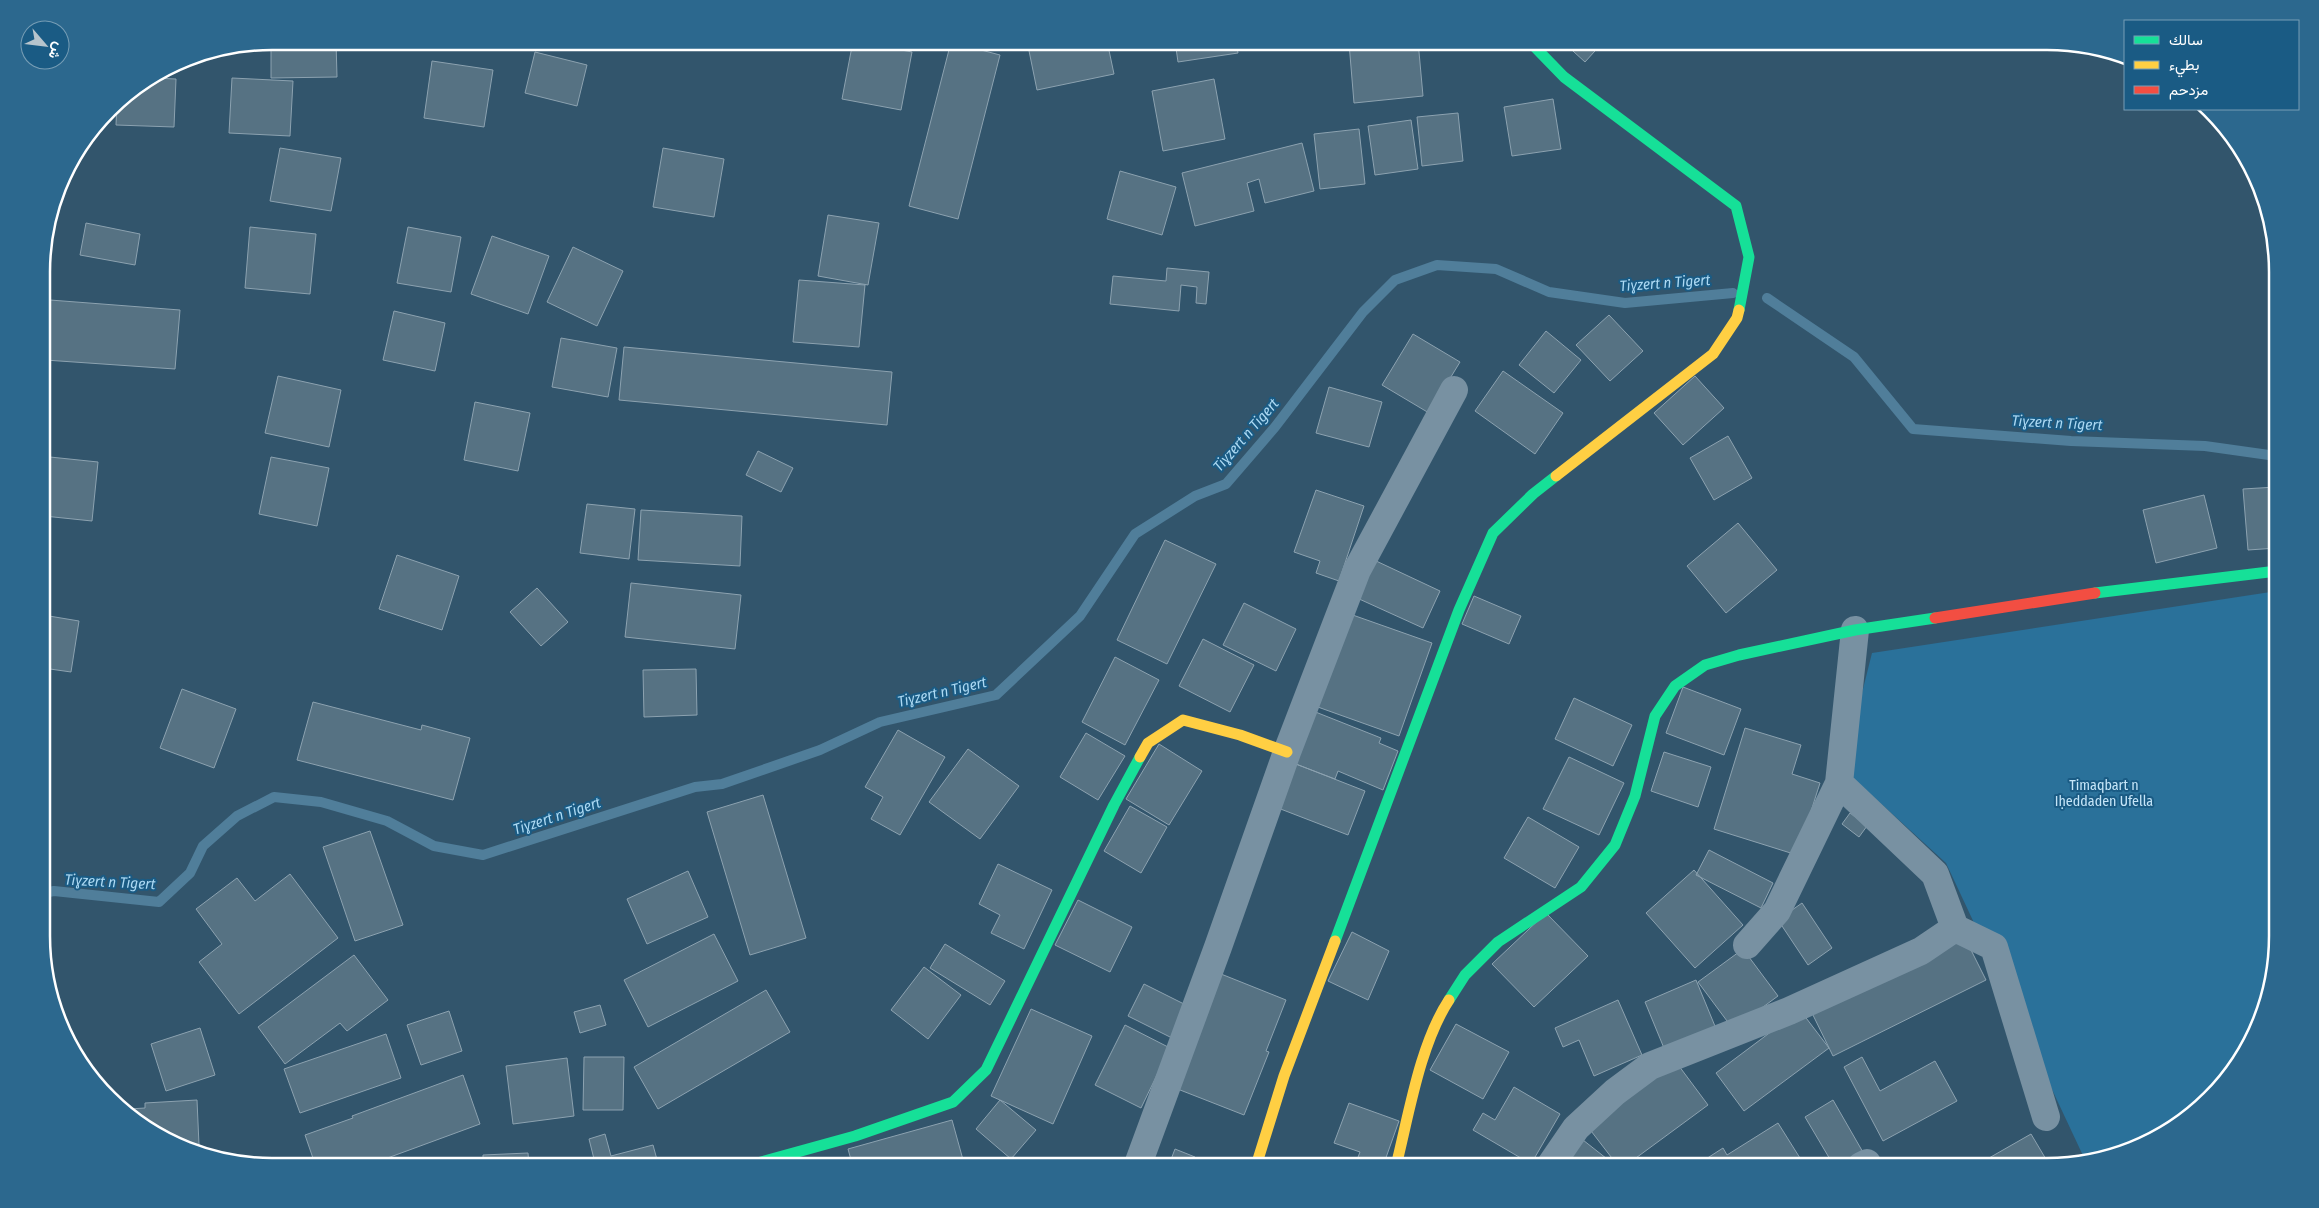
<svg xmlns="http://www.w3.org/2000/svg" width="2319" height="1208" font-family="'Fira Sans Condensed',Vazirmatn,sans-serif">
<rect width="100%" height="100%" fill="#32556c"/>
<path fill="#2a719a" d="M2277,591l1,346 -24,102 -34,49 -45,40 -54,27 -35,7 -140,-299 -103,-94 29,-116z"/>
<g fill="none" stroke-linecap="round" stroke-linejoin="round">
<path stroke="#507e9a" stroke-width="10" d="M1767,298l87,59 59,72 158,12 134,5 71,10
M43,893l11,-2 105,11 31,-29 13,-27 34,-30 37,-19 47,5 66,19 47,25 49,9 212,-68 27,-3 98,-34 60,-28 116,-27 84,-79 55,-82 60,-38 31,-12 49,-57 88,-115 32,-32 42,-15 59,4 53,23 76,11 108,-10"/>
</g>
<path fill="#567283" stroke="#8ca2b0" d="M271,41h65l1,36 -66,1z
M853,41l59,11 -11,58 -59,-11z
M1027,41h80l7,33 -77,16z
M1175,41h61l2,12 -60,9z
M1369,41h49l5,55 -69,7 -5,-60z
M1562,41h42l-19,21z
M951,42l49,13 -42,164 -49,-13z
M535,52l52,13 -10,41 -52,-13z
M432,61l61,9 -9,57 -60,-9z
M153,78l23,1 -2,48 -58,-2 1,-23 3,-3z
M232,78l61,3 -3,55 -61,-3z
M1214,79l11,60 -62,12 -11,-60z
M1553,99l8,50 -49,7 -8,-49z
M1458,113l5,48 -41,5 -5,-49z
M1411,120l7,49 -43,6 -7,-49z
M1359,129l6,55 -45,5 -6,-55z
M1302,143l12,48 -49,12 -6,-24 -12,4 7,28 -59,15 -13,-53z
M280,148l61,10 -10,53 -61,-10z
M663,148l61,11 -10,58 -61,-10z
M1120,171l56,16 -14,48 -55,-16z
M828,215l51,8 -11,62 -50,-9z
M86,223l54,11 -5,31 -55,-10z
M250,227l66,7 -6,60 -65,-6z
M408,227l53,10 -10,55 -54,-9z
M492,236l57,20 -21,58 -57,-20z
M573,247l50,24 -26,55 -50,-24z
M1167,268l42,4 -3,32 -10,-1 1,-16 -16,-2 -2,26 -69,-7 3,-28 53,5z
M799,280l66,5 -6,62 -66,-5z
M50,300l130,10 -5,59 -130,-9z
M394,311l51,12 -10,48 -52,-11z
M1609,315l34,36 -33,30 -34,-36z
M1546,331l35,29 -27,33 -35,-28z
M1413,334l47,28 -31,51 -47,-28z
M561,338l56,10 -9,49 -56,-10z
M624,347l268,25 -5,53 -268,-25z
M1503,371l60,42 -28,41 -60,-43z
M278,376l63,14 -12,57 -64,-14z
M1695,376l29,32 -41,37 -29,-32z
M1329,387l53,15 -13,45 -53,-14z
M475,402l55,11 -12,58 -54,-11z
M1728,436l24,42 -38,22 -24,-42z
M758,451l35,17 -12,24 -35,-17z
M50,457l48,5 -6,59 -48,-5z
M271,457l58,11 -12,58 -58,-12z
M2276,487l1,61 -29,2 -5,-61z
M1316,490l48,16 -25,75 -23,-8 4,-12 -26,-9z
M2204,495l13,53 -61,15 -13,-53z
M587,504l48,5 -6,50 -49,-6z
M641,510l101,6 -2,50 -102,-6z
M1738,523l39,47 -51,43 -39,-47z
M1165,540l51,24 -49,100 -50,-24z
M397,555l62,21 -17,54 -63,-21z
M1374,560l66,31 -17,37 -66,-30z
M631,583l110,12 -6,54 -110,-12z
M537,588l31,34 -27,24 -31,-34z
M1474,596l47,20 -12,28 -47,-20z
M1244,603l52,26 -20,42 -53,-26z
M1347,613l85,30 -33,93 -84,-30z
M43,615l36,6 -8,51 -28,-4z
M1203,639l51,26 -24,47 -51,-26z
M1115,657l44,23 -34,65 -43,-23z
M696,669l1,46 -53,2 -1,-47z
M1683,687l58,22 -17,46 -58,-22z
M182,689l54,20 -22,59 -54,-20z
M1574,698l58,27 -19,41 -58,-27z
M313,702l108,28 1,-5 48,13 -17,62 -156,-40z
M1313,711l68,27 -2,5 19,8 -15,39 -45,-19 -3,8 -42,-16z
M1745,728l56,17 -9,29 28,9 -23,72 -83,-26z
M898,730l47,27 -45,78 -29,-16 12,-22 -18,-10z
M1086,733l39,23 -27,44 -38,-23z
M1159,744l43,27 -33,54 -43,-26z
M968,749l51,37 -39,53 -51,-37z
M1664,752l47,15 -13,40 -47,-16z
M1569,757l55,26 -25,52 -56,-26z
M1296,764l69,27 -17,44 -70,-27z
M763,795l43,143 -56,17 -43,-143z
M1130,806l37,21 -26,46 -37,-22z
M1850,813l17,13 -8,11 -17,-13z
M1528,817l51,30 -24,41 -51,-30z
M370,831l33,94 -48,16 -32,-94z
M1709,850l64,33 -12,25 -65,-33z
M998,864l54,26 -28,59 -33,-16 9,-18 -21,-11z
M1694,870l49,55 -48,43 -49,-55z
M688,871l20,46 -61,27 -20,-45z
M290,874l48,64 -99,76 -40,-52 23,-18 -26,-35 41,-31 18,23z
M1078,900l54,27 -22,45 -55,-27z
M1802,903l30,45 -24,17 -30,-45z
M1546,913l42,43 -54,51 -42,-43z
M1352,932l37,19 -21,49 -40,-19z
M714,934l24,47 -90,46 -24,-47z
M1964,936l22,44 -153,76 -22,-45z
M945,944l60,37 -15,24 -60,-37z
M1743,949l35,47 -45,33 -35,-47z
M354,955l34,45 -41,31 -7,-8 -55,41 -27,-37z
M924,967l37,28 -33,44 -37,-29z
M1221,974l65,26 -20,51 3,1 -25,63 -69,-27z
M1696,980l21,51 -51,22 -21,-51z
M1144,984l50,25 -16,32 -50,-25z
M766,990l24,42 -132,77 -24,-42z
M1618,1000l24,55 -48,21 -15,-36 -16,7 -8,-19z
M600,1005l6,20 -26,8 -6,-21z
M1031,1009l61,27 -39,88 -62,-28z
M1800,1010l29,38 -85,63 -28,-38z
M449,1011l13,40 -41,14 -14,-40z
M1456,1024l53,28 -26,47 -53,-29z
M1125,1025l45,23 -29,60 -46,-23z
M200,1028l15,47 -49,16 -15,-47z
M386,1034l15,44 -101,35 -16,-44z
M584,1057h40l-1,53h-40z
M1862,1057l18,34 55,-30 22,40 -74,40 -39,-74z
M567,1058l7,58 -61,8 -7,-58z
M1676,1062l32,43 -83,61h-7l-30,-39z
M463,1075l17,49 -117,43h-47l-11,-32 48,-17 -1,-2z
M1514,1087l46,27 -29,50 -58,-34 10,-17 12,7z
M197,1100l2,45 -17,1 -13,-3 -40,-34 16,-1v-5z
M1000,1100l36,30 -25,29 -35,-30z
M1833,1100l31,54 -20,12h-10l-29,-49z
M1349,1103l50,18 -16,45 -28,-1 5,-13 -26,-9z
M952,1120l13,47h-112l-5,-18z
M1778,1123l27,43h-110l28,-18 4,7z
M605,1134l6,22 42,-11 6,22h-63l-7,-28z
M2031,1134l19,32h-75z
M1583,1140l33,26h-53z
M1175,1149l20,8 -4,10h-8l-13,-5z
M528,1153l1,14h-46v-12z
M418,1160l53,7h-54z"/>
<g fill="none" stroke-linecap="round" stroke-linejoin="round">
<path stroke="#7891a2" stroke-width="28" d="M1855,630l-16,153 96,91 20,54 39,19 52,170
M1747,945l30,-34 62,-128
M1550,1166l26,-38 39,-36 35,-26 139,-55 132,-60 34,-23
M1861,1166l6,-3
M1137,1167l81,-220 69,-195 70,-182 97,-180"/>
<path stroke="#16e098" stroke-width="11" d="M1529,41l35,36 172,129 13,51 -10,53
M2095,593l182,-22
M1335,941l124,-331 34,-77 40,-39 23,-18
M1449,1000l16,-25 33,-33 83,-55 34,-42 20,-49 20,-80 20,-30 30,-21 34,-10 116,-25 80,-12
M743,1167l112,-31 98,-34 33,-32 128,-265 26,-48"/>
<path stroke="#ffcf43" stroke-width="11" d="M1556,476l157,-122 24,-36 2,-8
M1140,757l8,-14 35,-23 57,15 47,17
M1256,1166l28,-90 51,-135
M1396,1166c13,-52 24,-122 53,-166"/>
<path stroke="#f24e42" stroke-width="11" d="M1935,618l160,-25"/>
</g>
<g text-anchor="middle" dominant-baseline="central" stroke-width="4" stroke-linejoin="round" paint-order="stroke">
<g font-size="14" fill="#c5e5f8" stroke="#1a5b84">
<text x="2104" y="785">Timaqbart n<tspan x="2104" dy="16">Iḥeddaden Ufella</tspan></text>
</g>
<g font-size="15" font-style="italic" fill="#acd9f3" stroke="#1a5b84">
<text transform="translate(1665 283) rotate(-4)">Tiɣzert n Tigert</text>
<text transform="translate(2057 423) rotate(3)">Tiɣzert n Tigert</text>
<text transform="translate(1246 435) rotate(-49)">Tiɣzert n Tigert</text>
<text transform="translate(942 692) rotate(-13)">Tiɣzert n Tigert</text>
<text transform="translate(557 816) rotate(-18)">Tiɣzert n Tigert</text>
<text transform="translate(110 882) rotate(3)">Tiɣzert n Tigert</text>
</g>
</g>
<path d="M0 0H2319V1208H0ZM272 50H2047A222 222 0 0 1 2269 272V936A222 222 0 0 1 2047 1158H272A222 222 0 0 1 50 936V272A222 222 0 0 1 272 50Z" fill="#2c688e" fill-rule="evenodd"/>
<path fill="none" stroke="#fff" stroke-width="2.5" d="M272 50H2047A222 222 0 0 1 2269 272V936A222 222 0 0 1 2047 1158H272A222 222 0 0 1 50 936V272A222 222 0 0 1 272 50Z"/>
<rect x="2124" y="20" width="175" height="90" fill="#1a5b84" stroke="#769db5"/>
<rect x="2134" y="36" width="25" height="8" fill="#16e098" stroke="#769db5"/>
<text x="2169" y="45" font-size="15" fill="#ffffff">سالك</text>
<rect x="2134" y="61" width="25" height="8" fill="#ffcf43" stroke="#769db5"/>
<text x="2169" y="70" font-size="15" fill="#ffffff">بطيء</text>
<rect x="2134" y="86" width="25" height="8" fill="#f24e42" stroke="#769db5"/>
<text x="2169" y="95" font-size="15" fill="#ffffff">مزدحم</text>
<g transform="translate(45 45) rotate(118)"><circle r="24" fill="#1a5b84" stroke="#769db5"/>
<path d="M0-4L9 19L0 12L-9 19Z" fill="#b7c4cc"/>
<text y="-8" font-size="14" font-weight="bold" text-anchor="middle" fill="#ffffff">ش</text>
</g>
</svg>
